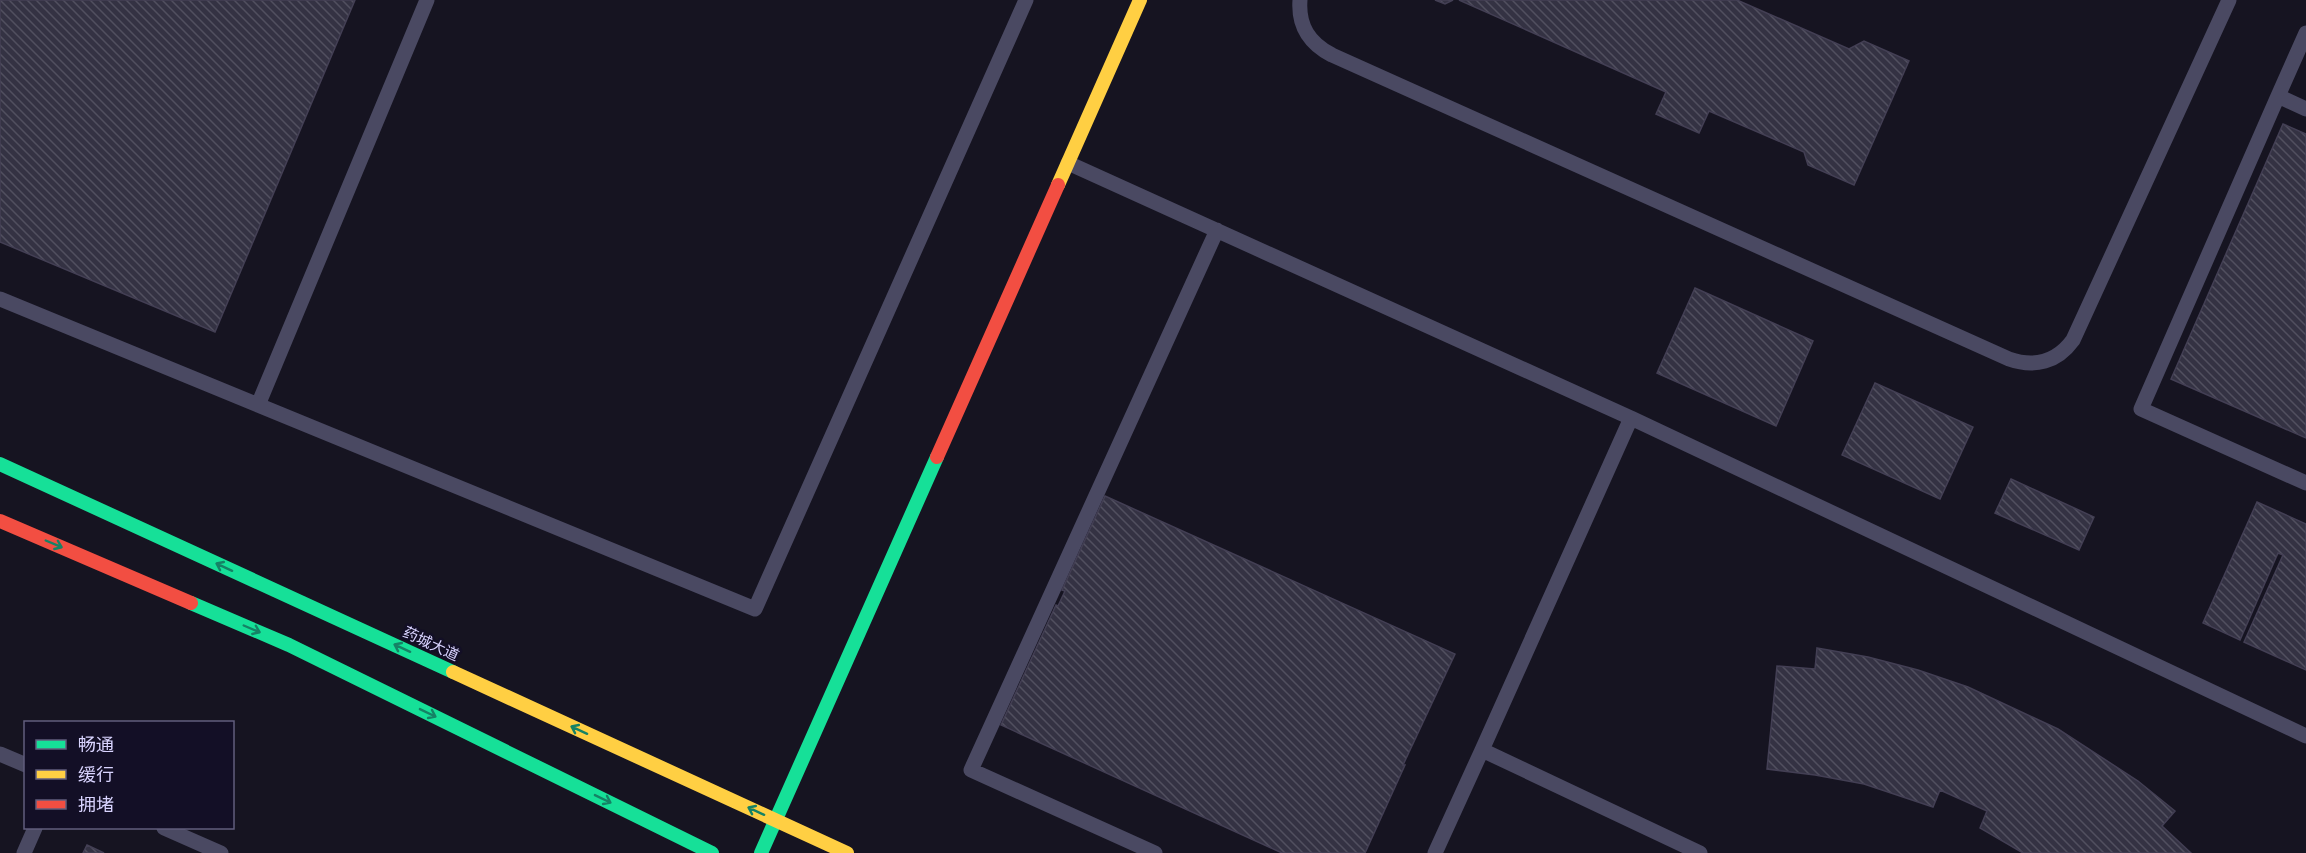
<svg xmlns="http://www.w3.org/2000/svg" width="2306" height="853" font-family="'Work Sans','Noto Sans SC',sans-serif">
<defs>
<pattern id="building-back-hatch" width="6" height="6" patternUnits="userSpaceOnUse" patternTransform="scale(1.5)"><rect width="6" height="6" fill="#343243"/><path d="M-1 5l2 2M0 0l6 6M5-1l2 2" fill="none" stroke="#514f5f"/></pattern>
</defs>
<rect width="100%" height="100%" fill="#161421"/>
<path fill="url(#building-back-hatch)" stroke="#433f54" stroke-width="1.5" d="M0,0h355l-140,332 -215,-90z
M1435,0h18l-8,4z
M1459,0h278l112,49 15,-8 45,20 -55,124 -46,-20 -4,-13 -95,-41 -10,22 -43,-19 10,-22z
M2283,124l23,10v304l-135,-59z
M1695,288l118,53 -37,85 -119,-53z
M1875,383l98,44 -33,72 -98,-44z
M2011,479l83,38 -15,33 -84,-37z
M1105,496l350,158 -52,111h2l-40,88h-83l-281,-128 55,-120 2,1 7,-15 -3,-1z
M2257,502l49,22v146l-62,-28 39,-87 -5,-2 -38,87 -37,-17z
M1817,648l51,9 50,13 50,17 90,42 80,52 37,30 -13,15 29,27h-168l-43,-25 7,-17 -47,-21 -7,17 -69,-23 -49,-9 -48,-6 10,-103 38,3z
M87,845l17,8h-21z"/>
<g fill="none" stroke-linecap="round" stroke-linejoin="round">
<path stroke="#4a4962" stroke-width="15" d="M1300,0c-2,26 9,43 32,55l677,304c26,9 48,3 64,-19l156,-340
M2278,96l28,-63
M2306,109l-28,-13 -137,313 165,74
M1068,163l563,255
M0,299l755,310 271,-609
M258,405l169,-405
M0,754l26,11
M164,828l57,25
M24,853l11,-25
M1155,853l-184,-83 246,-540
M1435,853l47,-103
M1700,853l-218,-103 149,-332 675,318"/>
<path stroke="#16e098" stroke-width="14" d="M0,464l453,208
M191,603l98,42 423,208
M761,853l176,-396"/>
<path stroke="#ffcf43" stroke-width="14" d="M1058,185l82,-185
M453,672l394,181"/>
<path stroke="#f24e42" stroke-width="14" d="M937,457l121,-272
M0,521l191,82"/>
</g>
<defs><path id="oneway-shaft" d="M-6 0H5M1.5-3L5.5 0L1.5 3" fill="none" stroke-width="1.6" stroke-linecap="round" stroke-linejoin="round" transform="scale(1.5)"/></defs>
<g stroke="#158265">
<use href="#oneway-shaft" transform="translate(54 544) rotate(23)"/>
<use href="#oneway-shaft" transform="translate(224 567) rotate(-155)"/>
<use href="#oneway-shaft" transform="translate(252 629) rotate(23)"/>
<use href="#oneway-shaft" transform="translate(402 648) rotate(-155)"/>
<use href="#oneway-shaft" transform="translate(428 713) rotate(26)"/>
<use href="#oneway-shaft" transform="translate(579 730) rotate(-155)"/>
<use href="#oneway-shaft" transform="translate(603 799) rotate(26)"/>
<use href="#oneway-shaft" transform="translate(756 811) rotate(-155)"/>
</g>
<g text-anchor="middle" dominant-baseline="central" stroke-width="5" stroke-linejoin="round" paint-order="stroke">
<g font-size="15" fill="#d9d4ff" stroke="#130f26">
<text transform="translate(431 644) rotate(25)">药城大道</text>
</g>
</g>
<rect x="24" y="721" width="210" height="108" fill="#130f26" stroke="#625e7d" stroke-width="1.5"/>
<rect x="36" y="740" width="30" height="9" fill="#16e098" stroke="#625e7d" stroke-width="1.5"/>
<text x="78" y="751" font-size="18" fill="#d9d4ff">畅通</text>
<rect x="36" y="770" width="30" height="9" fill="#ffcf43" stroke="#625e7d" stroke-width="1.5"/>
<text x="78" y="781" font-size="18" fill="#d9d4ff">缓行</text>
<rect x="36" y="800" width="30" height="9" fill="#f24e42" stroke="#625e7d" stroke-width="1.5"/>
<text x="78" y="811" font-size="18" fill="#d9d4ff">拥堵</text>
</svg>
